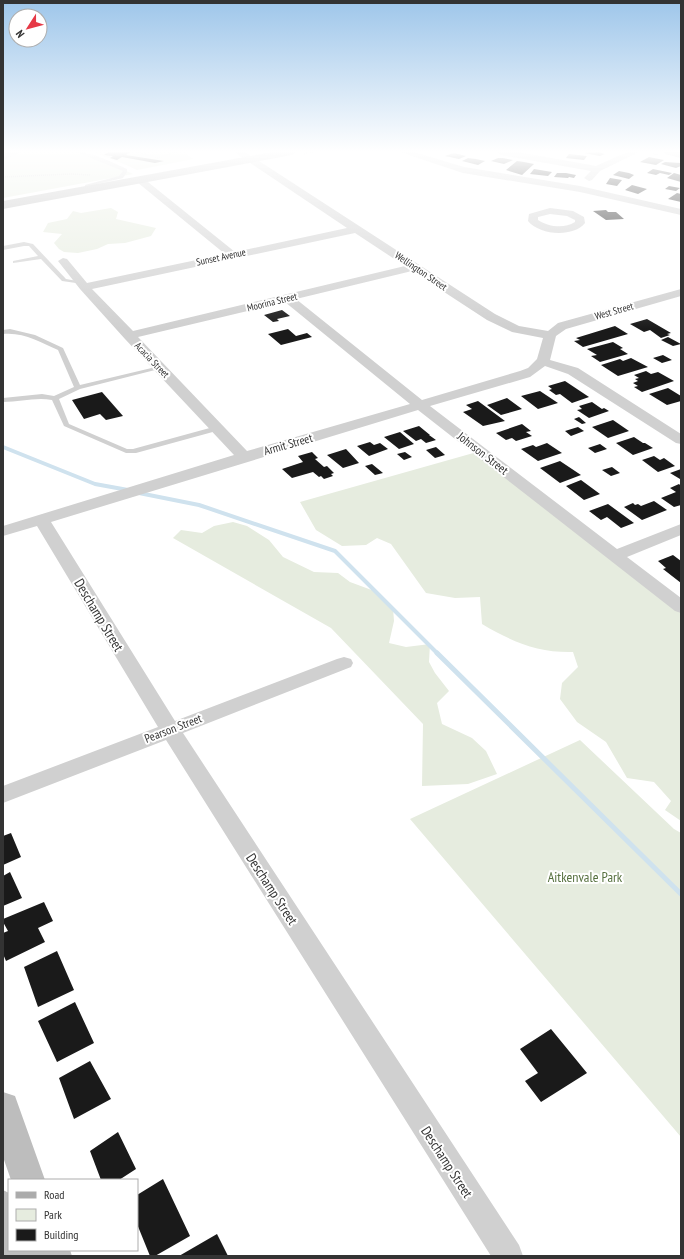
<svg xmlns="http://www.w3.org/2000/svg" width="684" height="1259" font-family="'PT Sans Narrow',sans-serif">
<rect width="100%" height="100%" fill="#fff"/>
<path fill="#e6ecdf" d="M3,152h80l50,22 -130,24z
M93,152h91l9,7 -56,11 -13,-6z
M111,208l7,4 -2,7 40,9 -5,8 -26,7 -17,1 -11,5 -19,4 -14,-1 -5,-3 -5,-6 8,-9 -19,-2 5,-9 19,-4 6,-8 8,2z
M477,452l204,161v208l-16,-11 6,-9 -17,-19 -27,-4 -21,-36 -29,-20 -17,-23 2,-16 16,-16 -5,-15c-34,1 -61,-10 -91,-28l-2,-27 -25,1 -29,-5 -35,-49 -14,-6 -11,7 -24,1 -26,-16 -16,-28z
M233,522l14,4 22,14 14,17 31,15 24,1 12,9 27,10 16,16 1,13 -5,22 17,4 24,-3 -1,18 6,11 14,18 -12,12 5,21 30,14 14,13 11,23 -29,10 -46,2 1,-62 -92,-96 -158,-90 8,-8 21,3 12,-7z
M580,740l94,89 7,4v304l-271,-318z"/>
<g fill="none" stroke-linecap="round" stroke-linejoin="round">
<path stroke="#cfe2ee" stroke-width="4" d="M3,447l92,37 33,6
M139,493l60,12 136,46 103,103"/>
<path stroke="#cfe2ee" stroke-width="5" d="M437,653l244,241"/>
</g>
<path fill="#1a1a1a" d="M109,152h21l-4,3 38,6 -9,2 -33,-6 -5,3 -7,-2 3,-2 -9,-1z
M598,152l7,2 -5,2 -16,-3z
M454,153l12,3 -7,3 -14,-3z
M569,154l18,2 -3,4 -18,-2z
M649,157l15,3 -8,5 -16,-3z
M468,158l8,1 9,2 -7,4 -16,-4z
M498,158h5l10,2 -9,4 -13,-3z
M517,161l7,1 10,2 -12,11 -16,-5z
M665,162l16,1v3l-5,2 -15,-4z
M534,169l18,3 -4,4 -18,-2z
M653,169l19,4 -3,2 -9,-2 -4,2 -9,-2z
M619,171l10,2 5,2 -5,4 -16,-4z
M557,173h9l10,2 -2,3 -5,-1 -1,1 -14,-1z
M674,173l7,2v7l-14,-4z
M610,178l12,2 -5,6 -11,-2z
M632,185l15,4 -9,5 -13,-4z
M669,186l11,2 -4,3 -11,-2z
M677,193l4,1v8l-13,-3z
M606,210l2,2h8l8,7 -18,1 -13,-9z
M282,310l8,6 -13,3 2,2 -6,1 -9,-7z
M647,319l24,14 -4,1 3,1 -9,3 -11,-8 -6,2 -14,-8z
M615,326l13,8 -45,13 -9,-6 6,-1 -4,-2z
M288,329l8,7 11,-3 5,4 -31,8 -13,-11z
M668,337l13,7 -8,2 -12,-6z
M613,342l10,6 -3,1 8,5 -28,8 -9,-6 6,-1 -10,-6z
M663,355l9,5 -10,3 -9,-5z
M631,358l17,9 -30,9 -17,-11 19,-6 3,2z
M646,371l5,3 7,-2 16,9 -32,11 -8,-5 4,-1 -5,-3 5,-2 -3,-2 4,-1 -5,-3z
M565,381l24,16 -17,6 -12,-9 -4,1 -7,-5 3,-1 -4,-3z
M668,388l13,8v5l-14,4 -18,-11z
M540,391l18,12 -20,6 -17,-13z
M102,392l21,24 -17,4 -6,-6 -16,5 -12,-19z
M507,398l15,11 -21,6 -14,-10z
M478,401l27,20 -22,5 -20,-14 9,-3 -6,-4z
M592,402l10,7 2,-1 5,3 -20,7 -12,-8 5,-1 -3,-3z
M579,417l7,6 -4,1 -8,-5z
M613,420l16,11 -21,7 -16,-11z
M522,424l9,7 -5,1 6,4 -16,5 -4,-3 -6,2 -10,-7z
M419,426l11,9h-1l7,5 -10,3 -5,-4 -5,2 -13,-10z
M578,427l6,4 -13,5 -6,-5z
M400,432l14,12 -15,5 -15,-12z
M634,437l9,6h2l8,5 -20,7 -17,-12z
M370,442l4,3 6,-2 8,6 -19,7 -12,-10z
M547,443l15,10 -24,8 -17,-12 12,-4 3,2z
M600,444l7,5 -12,4 -7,-5z
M436,447l9,8 -10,3 -9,-8z
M346,449l13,14 -16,5 -16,-13z
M312,452l6,6 -3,1 9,8 3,-1 7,7 -3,1 2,2 -9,3 -3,-3 -2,1 -6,-5 -21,6 -10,-9 21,-7 -5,-6z
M405,452l7,5 -8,3 -7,-6z
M654,456l6,4 4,-2 11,8 -17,6 -16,-12z
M560,461l21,14 -21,8 -20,-15z
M372,464l11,9 -8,2 -10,-9z
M612,467l8,6 -9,3 -9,-6z
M681,469v10h-1l-10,-6z
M581,480l19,14 -16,6 -18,-14z
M679,484l2,2v19l-7,2 -13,-9 15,-6 -6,-4z
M654,501l13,9 -25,10 -18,-13 9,-4 2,2 3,-1 3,2z
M608,504l26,19 -13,5 -14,-11 -6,3 -12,-9z
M673,555l8,6v22l-18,-14 3,-1 -8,-7z
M11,833l10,24 -18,8v-29z
M10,872l12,26 -19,8v-30z
M44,902l9,19 -15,7 7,14 -39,19 -3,-7v-21l5,-2 -5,-9v-3z
M57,951l17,39 -36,17 -14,-40z
M75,1002l19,41 -37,19 -19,-41z
M551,1029l36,44 -46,29 -16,-21 13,-8 -18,-24z
M90,1061l21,38 -37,20 -15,-41z
M118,1132l18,37 -17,11h-18l-11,-29z
M163,1179l27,57 -35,20h-5l-13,-32v-29z
M217,1234l11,22h-49z"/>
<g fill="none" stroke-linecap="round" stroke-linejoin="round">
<path stroke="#cdcdcd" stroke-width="1.5" stroke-dasharray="1 1" stroke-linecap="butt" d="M138,152l20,6 17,-6
M647,152l11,3
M304,154l9,-2
M3,177l68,-3 19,1"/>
<path fill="#d0d0d0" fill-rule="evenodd" d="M76,152c17,0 35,10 51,17v3l-4,6 -38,9v-2l34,-9 4,-5z
M24,242l9,2 33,35 17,3v2l-21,-3 -21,-22 -28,4v-2l25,-5 -9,-10h-5l-21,4v-4z
M10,329l25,6 28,13 17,37 80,-19 3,2 -83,21 -21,10 10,25 58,25h6l84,-23 4,2 -1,2 -84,23h-10l-62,-27 -12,-26c-16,-3 -32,2 -49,2v-4l39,-4 12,2 20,-9 -16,-37c-18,-8 -34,-18 -55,-16v-4z"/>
<path fill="#d0d0d0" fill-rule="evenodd" d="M8,152h14l-19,8v-6z
M234,152h11l250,162 24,12 29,5 10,-8 123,-34v7l-115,33 -10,7 -6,24 28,8 103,66v10l-5,-1 -108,-69 -23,-8 -15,11 -100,29 187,143 64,-25v11l-54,22 54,41v15l-6,-2 -257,-201 -367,112 124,199 162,-62 7,-2 7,2 2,4 -2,4 -168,66 336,512 4,11h-32l-325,-516 -163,63v-17l155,-59 -121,-201 -34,10v-10l231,-71 -109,-116 -45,-50 -22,-28 5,-3 4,1 20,24 138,-29 -88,-72 -2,-2 2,-2h6l92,74 112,-24zM355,233l50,33 -272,65 -41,-42zM412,271l75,49 25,12 31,6 -6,21 -9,9 -8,3 -98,29 -126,-101zM285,302l125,102 -163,47 -109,-114z
M400,152h14l50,15 116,19 101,23v6l-101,-23 -117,-19z
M497,152h21l78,14 31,-14h12l-39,19 -8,9 -3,1 -5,-3 7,-7 -90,-16z
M550,208l23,3 11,6 1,6c-12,15 -46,12 -57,-2l1,-7zM550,214l17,2 8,4v2c-11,7 -26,5 -37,-2v-3z"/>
<path fill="#bdbdbd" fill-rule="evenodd" d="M272,152h25l-5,3 -289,54v-8z
M3,1092l12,4 30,84h-34l-8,-23z
M3,1190l6,3v57h61l2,6h-69z"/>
<path fill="#ababab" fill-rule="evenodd" d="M664,152h17v6l-16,-4z"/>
</g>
<linearGradient id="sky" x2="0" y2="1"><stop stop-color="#9ec6ea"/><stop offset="0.46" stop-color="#fff"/><stop offset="1" stop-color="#fff" stop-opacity="0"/></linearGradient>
<rect width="684" height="329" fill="url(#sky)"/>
<g text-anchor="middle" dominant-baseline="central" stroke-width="4" stroke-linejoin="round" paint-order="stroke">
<g font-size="10" fill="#333" stroke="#fff">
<text transform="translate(221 257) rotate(-12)">Sunset Avenue</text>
<text transform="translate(421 271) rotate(34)">Wellington Street</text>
<text transform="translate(272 302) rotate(-14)">Moorina Street</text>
<text transform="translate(614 311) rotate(-16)">West Street</text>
<text transform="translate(152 360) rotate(46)">Acacia Street</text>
</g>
<g font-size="12" fill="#333" stroke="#fff">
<text transform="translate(288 444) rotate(-16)">Armit Street</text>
<text transform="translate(483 453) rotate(38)">Johnson Street</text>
<text transform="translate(173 728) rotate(-21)">Pearson Street</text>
</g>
<g font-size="14" fill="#333" stroke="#fff">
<text transform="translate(99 615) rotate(59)">Deschamp Street</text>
<text transform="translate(272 889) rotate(57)">Deschamp Street</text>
<text transform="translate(447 1162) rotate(57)">Deschamp Street</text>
</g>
<g font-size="14" fill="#56703f" stroke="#fff">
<text x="585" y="877">Aitkenvale Park</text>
</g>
</g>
<rect width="684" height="1259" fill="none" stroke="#333333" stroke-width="8"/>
<rect x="8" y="1179" width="130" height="72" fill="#ffffff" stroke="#adadad"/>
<rect x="16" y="1192" width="20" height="6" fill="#ababab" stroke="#adadad"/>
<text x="44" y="1199" font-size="12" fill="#333333">Road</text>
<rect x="16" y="1209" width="20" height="12" fill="#e6ecdf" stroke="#adadad"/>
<text x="44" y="1219" font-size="12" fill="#333333">Park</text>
<rect x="16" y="1229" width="20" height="12" fill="#1a1a1a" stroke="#adadad"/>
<text x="44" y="1239" font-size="12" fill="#333333">Building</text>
<g transform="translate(28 28) rotate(234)"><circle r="19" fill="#ffffff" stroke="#adadad"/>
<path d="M0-3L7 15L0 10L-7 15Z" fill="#e63946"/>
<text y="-6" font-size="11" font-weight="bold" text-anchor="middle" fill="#333333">N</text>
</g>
</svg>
